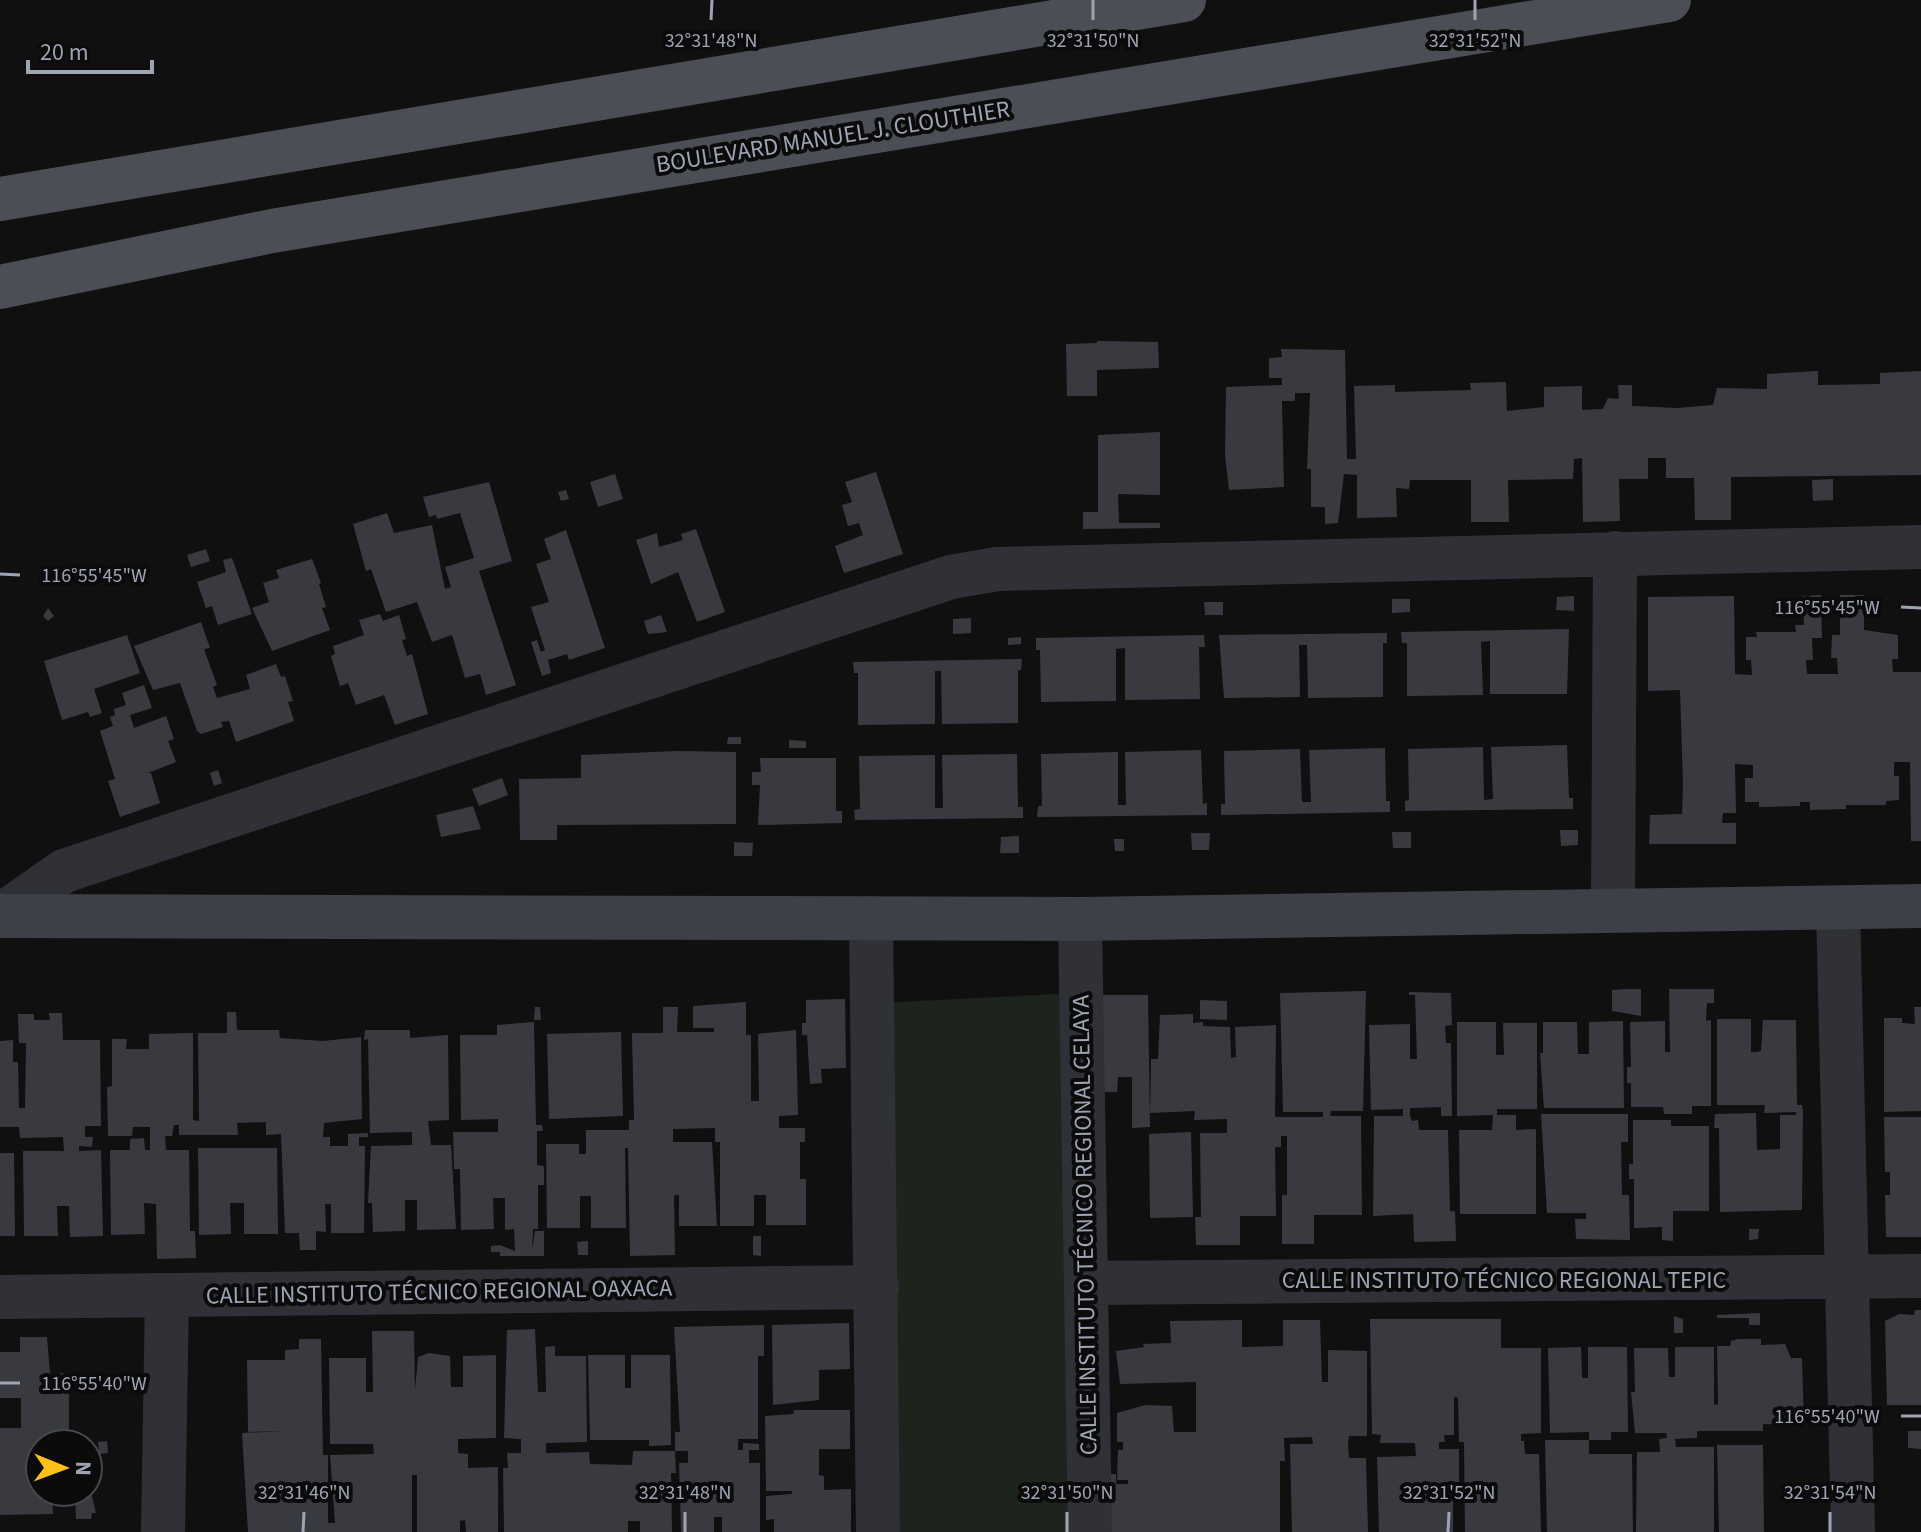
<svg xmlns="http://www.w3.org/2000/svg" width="1921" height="1532" font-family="'Source Sans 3',sans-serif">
<rect width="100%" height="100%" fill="#101011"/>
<path fill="#1c241d" d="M1078,993l5,539h-198l-7,-529z"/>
<path fill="#393a40" d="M1097,341l61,1 1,26 -62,2v26h-30l-1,-52 31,-1z
M1281,349l64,1 2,109h9l-2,-73 41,-1v7l76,-2 -1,-7 36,-1 1,29 37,-4v-20l38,-1v24l21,-1 5,-11 11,1 -1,-14h14v21l45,2 36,-3 4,-17 50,1v-15l51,-3v14l62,-1v-11l41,-2v104l-190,2v43h-36l-1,-42h-28v-20h-18v21h-29l1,42 -37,1 -1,-64 -8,1 -1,20 -65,1 1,42h-38v-42h-61l-1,9 -13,-1 1,29 -40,1v-43l-13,-1 -6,49 -13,1v-17h-14v-38h-4l3,-76h-15v8h-13l2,86 -55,3 -4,-35 1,-68 56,-2v-7h-13v-20l13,-1z
M1160,432v63l-42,-1 1,29h41v5l-77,1v-17h15v-77z
M876,472l27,82 -59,19 -9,-27 28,-11 -4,-12 -11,3 -6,-21 10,-3 -7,-20z
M615,474l8,25 -25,8 -8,-25z
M1833,479v21l-20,1 -1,-21z
M489,482l23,79 -33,10 37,114 -30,10 -6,-21 -15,4 -13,-43 -20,7 -15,-40 -31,10 -15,-43 -5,2 -13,-47 34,-11 7,20 38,-8 13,64 6,-2 -6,-20 29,-9 -14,-45 -23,6 -1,-4 -7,2 -6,-20z
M566,490l3,9 -8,2 -3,-9z
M696,529l29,83 -28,10 -19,-50 -27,12 -15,-44 21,-7 2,14 24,-7 -2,-6z
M566,530l39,118 -36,12 -2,-6 -19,6 3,13 -9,3 -11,-34 6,-2 4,12 4,-2 -14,-43 18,-5 -13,-38 15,-5 -7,-20z
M206,549l4,12 -19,6 -4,-12z
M232,558l20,56 -34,11 -6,-19 -6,2 -9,-26 29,-10 -3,-12z
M312,559l9,24 -2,1 7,23 -4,1 8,22 -58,21 -20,-43 17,-6 -6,-19 16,-5 -3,-8z
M1821,595l1,43h-10l1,22h-7l1,14h31l-1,-16h-6l1,-23h8v-40h24v35l34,5v24h-6l1,13h28v169h-10l-1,-79h-16v14h5v24l-13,1v4h-40v4l-36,1v-8h-10v4l-41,1v-5h-14v-24h8v-13l-18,-1 1,49h-13l-1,10h14v21h-87l1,-29 32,-1 1,-30 -3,-94 -32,1v-94l86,-1 1,78 17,1 -1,-15h-5v-23h11l-1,-5h40l-1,-7h9l-1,-29z
M1574,596v15l-18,-1 1,-13z
M1392,599h18v13l-18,1z
M1204,602h19v13h-18z
M48,608l6,8 -6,5 -5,-5z
M380,614l3,7 16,-6 7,24 -4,1 5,16 5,-2 16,60 -33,11 -11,-30 -28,10 -8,-22 -8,3 -9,-30 4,-2 -2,-8 31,-11 -5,-15z
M661,615l6,17 -19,2 -4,-13z
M971,618v15l-18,1v-15z
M201,622l9,26 -6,1 13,36 -4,2 4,11 33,-9 -4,-14 30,-11 5,13 4,-1 8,25 -5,1 6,19 -58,21 -7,-21 -8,1 2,5 -22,7 -4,-3 -17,-48 -27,7 -19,-44z
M1569,629l-2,65h-77v-53l-9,1 2,53 -76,1v-53h-5l-1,-11z
M1387,633v10h-4v54l-75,1 -1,-53h-8l1,52 -76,1 -5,-63z
M127,635l13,38 -46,16 8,24 -12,4 -2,-5 -26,8 -18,-59z
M1204,635l1,12h-6l1,52 -75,1v-52l-9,1v52l-75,1 -1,-52h-4v-12z
M1021,637v7l-13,1v-7z
M1022,659l-1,11h-3v53l-76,1 -1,-53h-6v53l-77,1v-52h-4l-1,-11z
M144,685l8,23 -22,7 4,13 32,-12 8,23 -6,2 8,21 -28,11h3l9,30 -40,14 -12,-36 7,-2 -15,-48 13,-5 -3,-9 5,-2 -1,-6 12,-4 -4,-12z
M728,737h13v7h-14z
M789,740l17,1v7h-17z
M1567,745l2,53h4v11l-168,2v-10l4,-1 -1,-51 75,-2 1,53 9,-1 -2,-52z
M1385,748l1,53h4v11l-169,3v-11h4l-1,-53 76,-2 2,53h9l-2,-52z
M1201,750l2,54 4,-1v12l-170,2 1,-11h4l-1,-52 77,-2v53h8l-1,-53z
M677,751l59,1v72l-179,1v15h-37l-1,-61 62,-1v-23z
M1017,754l1,53h5v11l-168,2 -1,-10 6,-1 -1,-53 76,-1v53h8l-1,-53z
M760,758h76v53h6v12l-84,2 2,-40h-8v-13h9z
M218,770l4,13 -8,3 -4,-13z
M502,778l6,17 -29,11 -7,-17z
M473,806l8,23 -40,8 -5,-22z
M1560,830h18v15l-17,1z
M1392,832h19v16h-18z
M1191,833h19l-1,17h-17z
M1019,836v17h-19l1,-16z
M1114,839h10v12h-9z
M734,842l19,1 -1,13h-18z
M1626,989h15v27l-29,-5v-21z
M1669,989h45v14h-7l-1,18 5,-1v86h-19v8h-28l-1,-7h-32v-24h-4v-16h4l-1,-45 35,-1v31h5z
M1366,991l-3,120h-32l-1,5h31l1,99h-48v29h-32v-49h5v-59h-6v11h-6l1,69h-36v29h-44l-1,-28h6l-1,-84h27v-14l-33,1 1,-9 -45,2 1,-54h7l2,-44 33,-1v9l10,-1v4l27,1 1,31 5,-1 -1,-30 41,-2 -1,92h48v-5h-40l-3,-119z
M1409,992l42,1 1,32 -7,1 1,17h5l1,73h-11v-9l-31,1v8l2,5 6,-1 1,10h29l2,81h5l1,30 -42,1 -1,-28 -40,2 1,-100h29v-7l-32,1 -2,-85 41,-1v35h7l-2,-64h-6z
M1102,995h46l2,132 -18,1v-51h-14l-1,15h-15z
M845,999l1,69 -25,1 1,14 -12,1 -3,-49h-5v-12h4v-23z
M1200,1000l27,1v19l-27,-1z
M746,1002v33h5v66h8l-1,-67 38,-4 2,85 -19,1v12h26v14h-5v37h6v46h-40v-30h-12v31h-34v-84h-5v-14l-42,1v13h39l5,84h-38v-31h-5l1,60 -45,1 -2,-108h-3l1,80h-35v-32h-11v32h-33l-1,-84h33v10h7v-24h43v-10h5l-2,-87h31v-26h15l-1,25h37v-4h-21v-22z
M535,1007h5l1,13h-7z
M1914,1007h7v104l-37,1v-94h18v5l13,1z
M227,1012h9l1,18h42l1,8 43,3 38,-4 1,82 -38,4 -1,14h7v9h18v-12l20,-1v4h-9v9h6l-1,87h-33v-29h-6l1,28 -10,-1v19h-16l-1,-17h-14l-4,-99 -15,1v-13l-29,1 1,12h-59v-10h-5l-2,11h-7l1,14h23l1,81h5l1,27 -39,1 -1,-55 -12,-1 1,31 -34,1 -1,-85h20v-11l14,-1 1,12h5v-23h-17l-1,9h-24l-1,-49 5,-1v-47h15l-1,10h23v-15l44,-1v87l6,1 -1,-88h29z
M49,1013h13l1,27h37l1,86h-16v11h8l-1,10 -13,-1v5l22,-1 2,86 -33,1 -1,-31h-12l1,30h-34l-1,-85h41l-1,-14 -43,1 -1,-11h-19v-86l13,-1v22h5l1,46h6l1,-65h-7l-1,-29h16v6h16z
M1717,1019h34v33h6l4,-1 2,-31h33l1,85h5l1,7 -1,98 -82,2 -1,-84h-5l1,-14 41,-1 1,37 23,-1v-34h16v-3l-32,1 1,-8h-48z
M1623,1021l1,87h-80l-4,-55h3v-31h34l1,32h11v-32z
M534,1022l2,103h6l1,6h-6v34l7,1v19h-6v44h-5l-1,21 3,-19h9v25h-44v-4h-9v-6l9,-1 15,6 -1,-22 -9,1v-32h-12l1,31 -33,1 -1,-61h-6l-1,-37h45v-13l-37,1 -1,-85h37v-10z
M1457,1022h39v33h8l-1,-32h34v86h-40v6h19v15l20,-1v85h-76l-1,-84h33l1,-15 -36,1z
M365,1030h45v8l38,-3 1,85 -21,1 3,24h20l5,84 -39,1v-30h-12v31l-32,1 -1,-29h-4l3,-57 41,-1v-13l-42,1 -2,-94 -4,1z
M621,1032l2,84 -74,3 -2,-85z
M1541,1114h87v28h-7l1,53h7l1,45 -54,-1 -1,-20h11v-6h-39z
M1884,1117h37v120h-35l-1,-42h5v-23h-5z
M1633,1120h38v6h38v85h-36v30l-11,-1v-13l-28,1v-49h-5v-15h4z
M1191,1132l2,85 -43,1 -1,-84z
M198,1148h79l1,86h-34v-31h-14l1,31 -32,1z
M0,1153h14l1,83h-15z
M1749,1229h10l-1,10 -9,1z
M753,1236h8v20l-8,-1z
M588,1241v14h-10l-1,-13z
M1915,1310h6v95h-34l-2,-84 14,-7 15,1z
M1760,1313v12h-11v-7h-32v-3z
M1674,1316l9,3v14h-9z
M1370,1319h131v29h40v85l-20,1v7h3l1,13h14l2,78h-76l-1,-90h-5l-1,-44 -4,-1v38h-10l1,7h-6v7h20v49h-6v34h-74l-2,-75 39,-1 -1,-13h-35l1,-8 -9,-1z
M1242,1320v27l41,-1v-26h37l2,62h6v-32l39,1v85h-18l-1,7 1,15h17l2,74h-76l-2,-88h23l-1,-7 -28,1 1,23h-5v71h-173l1,-58h8v10h12v-4h-11l1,-30h5v-8h-6v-29l28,-8 27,1 2,26h22v-50l-76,2 -4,-33 28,-4 -1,-3 28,-1 -1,-22z
M849,1323l1,46 -31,1v30l-46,5 -1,-80z
M764,1325v31h-6v83h-20v11h5v-7l16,1v6h-10v13h11v69h-38v-15h-8v15h-33l-2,-69h9v-12h-13l1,22h-5l1,59h-32v-11h-12v11h-124l-1,-64h5l-1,-15h14v-14l-17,-1 3,-108 28,-1 3,63h8l-1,-45 10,-1v10h31l1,86 -41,1v10l43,-1 1,12 42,1 1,-14h42v-19h5l-6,-105z
M372,1331h42l1,59 3,-33 11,-4 21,3 1,31h12v-31l33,-1v83l-38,1v14l10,1v14l30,-1v65h-32l-1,-12 -5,1v11h-43v-57h-5v57h-164l-6,-99 44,-2 -38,1 -1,-72h38v-10l14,-1v-10h22l2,116h5v68h7l-5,-68 44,-1 -1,-10h-43l-1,-86h37v34h7z
M20,1337h27l3,37 19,-1v71h-29v48h12l1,22 -53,1v-87h21v-30h-21v-46h20z
M1738,1339h23v6l24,-1 6,14h11l2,67 -41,-1v7h-66v7l-22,1 1,8h38v85h-78l1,-80h23l-1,-13 8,-1 -1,-5h-31l-4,-41h4l-1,-44h34l1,29h6v-30h39v58l4,-1 -1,-58h13l1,-5z
M1581,1347l1,31h6v-31h39l1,85h-17v8h-22v14h43l1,78h-86l-2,-92h44v-8l-39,1 -2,-85z
M588,1355h37v33h6v-33h39l1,90 -22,1v-6h-59z
M794,1410h56v39h-31v26l5,1v14l27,-1v43h-77v-13l-8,1v-24l26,-2v-3h-26l-1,-75 28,-2z
M1908,1431h13v18l-13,-1z
M107,1441l1,12 -9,1 -1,-12z
M1717,1445h46l1,87h-45z
M75,1493h16l5,20h-4l-1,6h-15z"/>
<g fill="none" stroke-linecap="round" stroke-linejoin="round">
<path stroke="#303137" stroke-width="44" d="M1838,908l15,624
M1613,911l2,-358
M0,916l64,-45 887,-294 46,-8 924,-22
M871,918l7,614
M1080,919l10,613
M1086,1283l835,-7
M0,1297l877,-10
M163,1532l4,-237"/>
<path stroke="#3e4047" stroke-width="44" d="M0,916l1080,3 841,-13"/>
<path stroke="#4c4e56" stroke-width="44" d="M0,199l1184,-199
M0,287l272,-56 1397,-231"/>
</g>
<path fill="none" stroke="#9fa4b4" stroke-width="3" d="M711,20l1,-20M1093,20v-20M1475,20v-20M0,574l20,1M1901,607l20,1M0,1383h20M1901,1416h20M303,1532l1,-20M685,1532v-20M1067,1532v-20M1448,1532l1,-20M1830,1532v-20"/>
<g text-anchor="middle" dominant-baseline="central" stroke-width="8" stroke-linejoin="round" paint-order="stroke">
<g font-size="24" fill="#9fa4b4" stroke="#0b0b0c">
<text transform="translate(833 137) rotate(-9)">BOULEVARD MANUEL J. CLOUTHIER</text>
<text transform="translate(1085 1225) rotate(-91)">CALLE INSTITUTO TÉCNICO REGIONAL CELAYA</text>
<text x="1504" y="1280">CALLE INSTITUTO TÉCNICO REGIONAL TEPIC</text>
<text transform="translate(439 1292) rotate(-1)">CALLE INSTITUTO TÉCNICO REGIONAL OAXACA</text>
</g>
</g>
<g font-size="20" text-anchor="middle" fill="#9fa4b4" stroke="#0b0b0c" stroke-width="8" stroke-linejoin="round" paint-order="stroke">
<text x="711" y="47">32°31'48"N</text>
<text x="1093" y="47">32°31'50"N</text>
<text x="1475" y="47">32°31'52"N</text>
<text x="94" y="582">116°55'45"W</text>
<text x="1827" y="614">116°55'45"W</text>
<text x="94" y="1390">116°55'40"W</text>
<text x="1827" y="1423">116°55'40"W</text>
<text x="304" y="1499">32°31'46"N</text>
<text x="685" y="1499">32°31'48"N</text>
<text x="1067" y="1499">32°31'50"N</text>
<text x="1449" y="1499">32°31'52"N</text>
<text x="1830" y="1499">32°31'54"N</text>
</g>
<g transform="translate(64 1468) rotate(91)"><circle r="38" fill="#0b0b0c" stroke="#46484f" stroke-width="2"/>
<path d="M0-6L14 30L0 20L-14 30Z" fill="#ffc01a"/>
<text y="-12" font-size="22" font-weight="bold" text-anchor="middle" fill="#9fa4b4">N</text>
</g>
<path d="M28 60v12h124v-12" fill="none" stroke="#9fa4b4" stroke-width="4"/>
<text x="40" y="60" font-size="24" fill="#9fa4b4" stroke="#0b0b0c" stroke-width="6" paint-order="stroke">20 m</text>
</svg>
